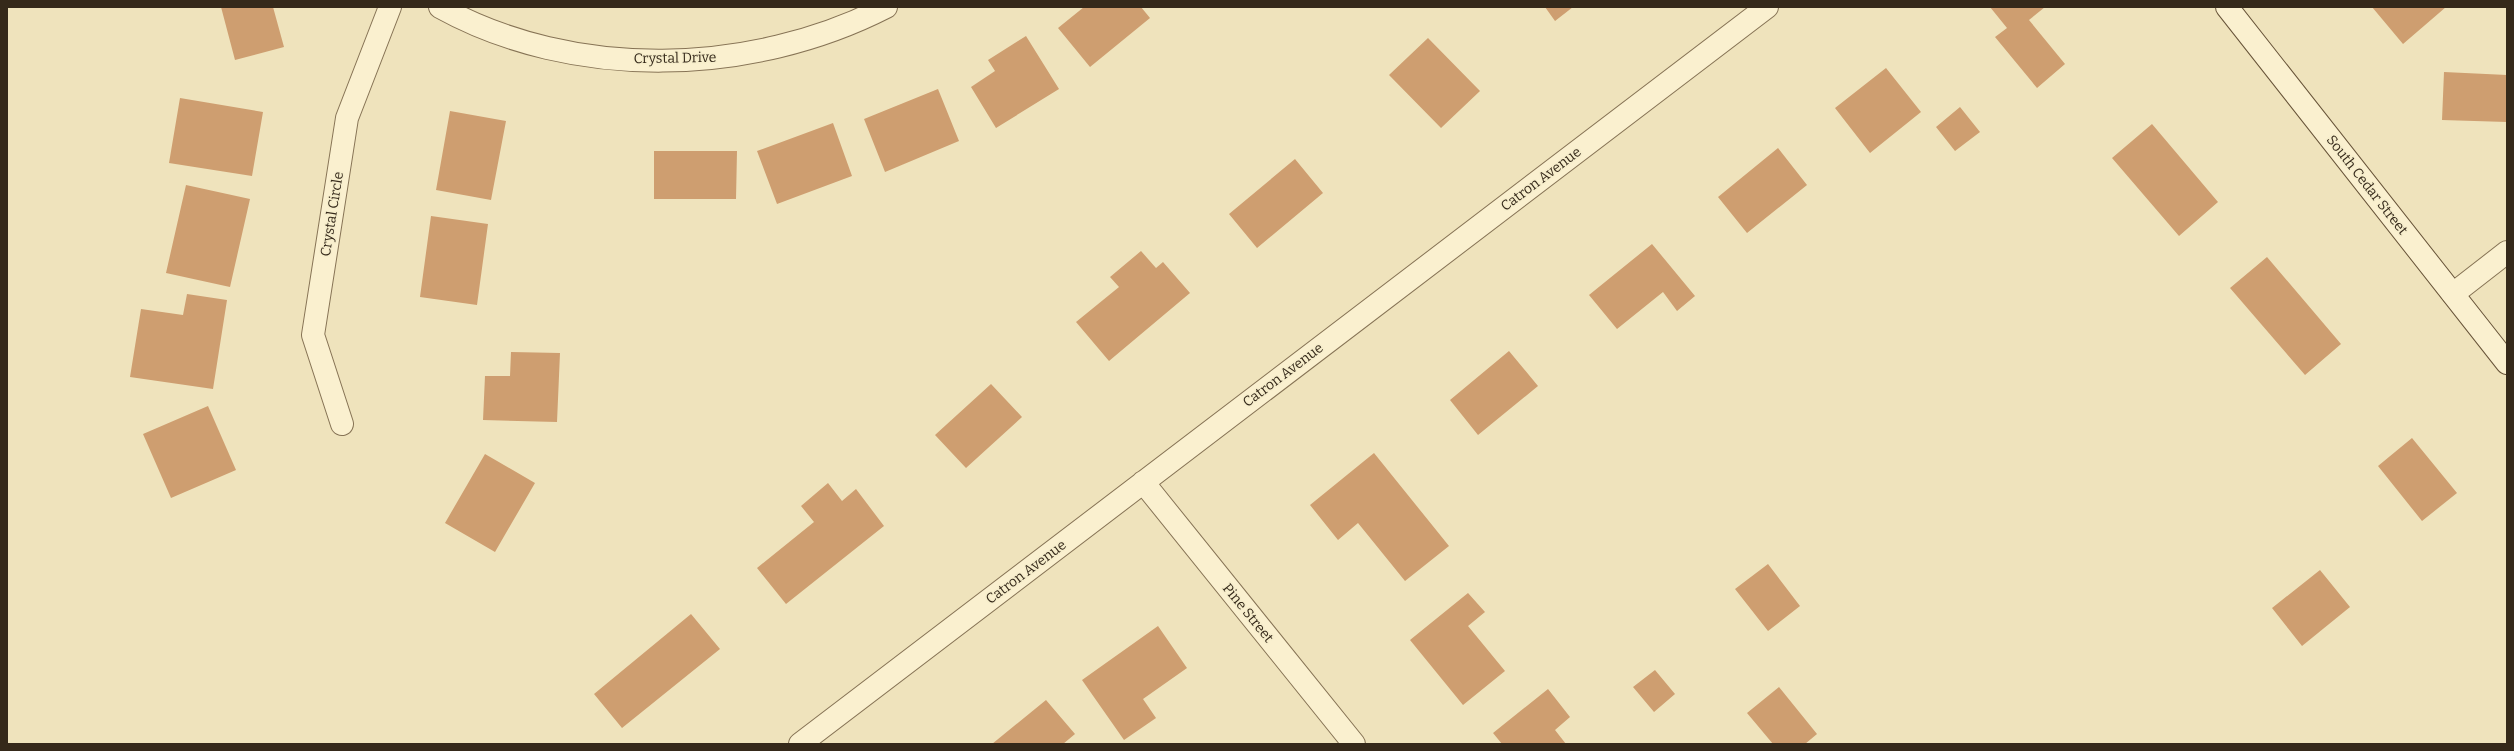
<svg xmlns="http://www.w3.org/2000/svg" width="2514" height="751" font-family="Bitter,serif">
<rect width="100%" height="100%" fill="#efe3bc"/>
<path fill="#ce9e70" d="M221,7h52l11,40 -49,13z
M1084,7h57l9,11 -60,49 -32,-39z
M1545,7h28l-18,14z
M1990,7h55l-16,13 36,44 -28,24 -42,-51 12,-9z
M2372,7h74l-43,37z
M1026,36l33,53 -63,39 -25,-41 24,-16 -7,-11z
M1428,38l52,53 -39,37 -52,-53z
M1886,68l35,44 -51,41 -35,-45z
M2444,72l63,3v47l-65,-2z
M938,89l21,52 -74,31 -21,-53z
M180,98l83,14 -11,64 -83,-13z
M1960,107l20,25 -25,19 -19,-24z
M450,111l56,10 -15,79 -55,-10z
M833,123l19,53 -75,28 -20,-53z
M2152,124l66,78 -39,34 -67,-78z
M1778,148l29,37 -60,48 -29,-36z
M654,151h83l-1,48h-82z
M1295,159l28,34 -66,55 -28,-34z
M186,185l64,14 -20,88 -64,-14z
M431,216l57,8 -11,81 -57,-8z
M1652,244l43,52 -18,15 -14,-19 -46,37 -28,-34z
M1141,251l15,17 7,-6 27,31 -81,68 -33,-39 43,-35 -9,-10z
M2267,257l74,87 -36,31 -75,-87z
M187,294l40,6 -14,89 -83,-12 11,-68 42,6z
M1509,351l29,35 -60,49 -28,-35z
M511,352l49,1 -3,69 -74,-2 2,-44h25z
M991,384l31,33 -56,51 -31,-33z
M208,406l28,64 -65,28 -28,-64z
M2412,438l45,55 -35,28 -44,-55z
M1374,453l75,93 -44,35 -47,-58 -20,17 -28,-35z
M485,454l50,29 -40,69 -50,-29z
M828,483l14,18 14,-12 28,37 -98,78 -29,-36 57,-46 -13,-16z
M1768,564l32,42 -32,25 -33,-42z
M2320,570l30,37 -48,39 -30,-38z
M1468,593l17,19 -17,14 37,45 -42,34 -53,-65z
M691,614l29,35 -98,79 -28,-34z
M1158,626l29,42 -44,31 13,19 -32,22 -42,-60z
M1655,670l20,24 -21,18 -21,-25z
M1779,687l38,47 -12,10h-32l-26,-31z
M1548,689l22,28 -15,13 11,14h-64l-9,-11z
M1046,700l29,34 -12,10h-71z"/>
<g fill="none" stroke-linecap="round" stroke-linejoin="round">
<defs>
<path id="street" d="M440,7c134,74 311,69 446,0
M2453,294l54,-42
M342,424l-29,-89 34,-217 43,-111
M1143,482l211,262
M800,744l967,-737"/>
<path id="secondary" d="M2227,7l280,356"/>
</defs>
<use href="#street" stroke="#867355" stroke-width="24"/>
<use href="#secondary" stroke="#685439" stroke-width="24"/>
<use href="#street" stroke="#faf0cf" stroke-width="22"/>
<use href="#secondary" stroke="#faf0cf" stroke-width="22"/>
</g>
<g text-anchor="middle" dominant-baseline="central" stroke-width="3" stroke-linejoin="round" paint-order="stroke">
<g font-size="14" fill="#35291a" stroke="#f6edcb">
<text transform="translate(675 58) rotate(-1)">Crystal Drive</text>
<text transform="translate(1541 179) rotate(-37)">Catron Avenue</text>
<text transform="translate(2367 185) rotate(52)">South Cedar Street</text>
<text transform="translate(332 214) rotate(-81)">Crystal Circle</text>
<text transform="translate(1283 375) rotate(-37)">Catron Avenue</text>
<text transform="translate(1026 572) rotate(-37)">Catron Avenue</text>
<text transform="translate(1248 613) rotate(51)">Pine Street</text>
</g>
</g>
<rect width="2514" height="751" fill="none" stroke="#35291a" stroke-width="16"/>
</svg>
